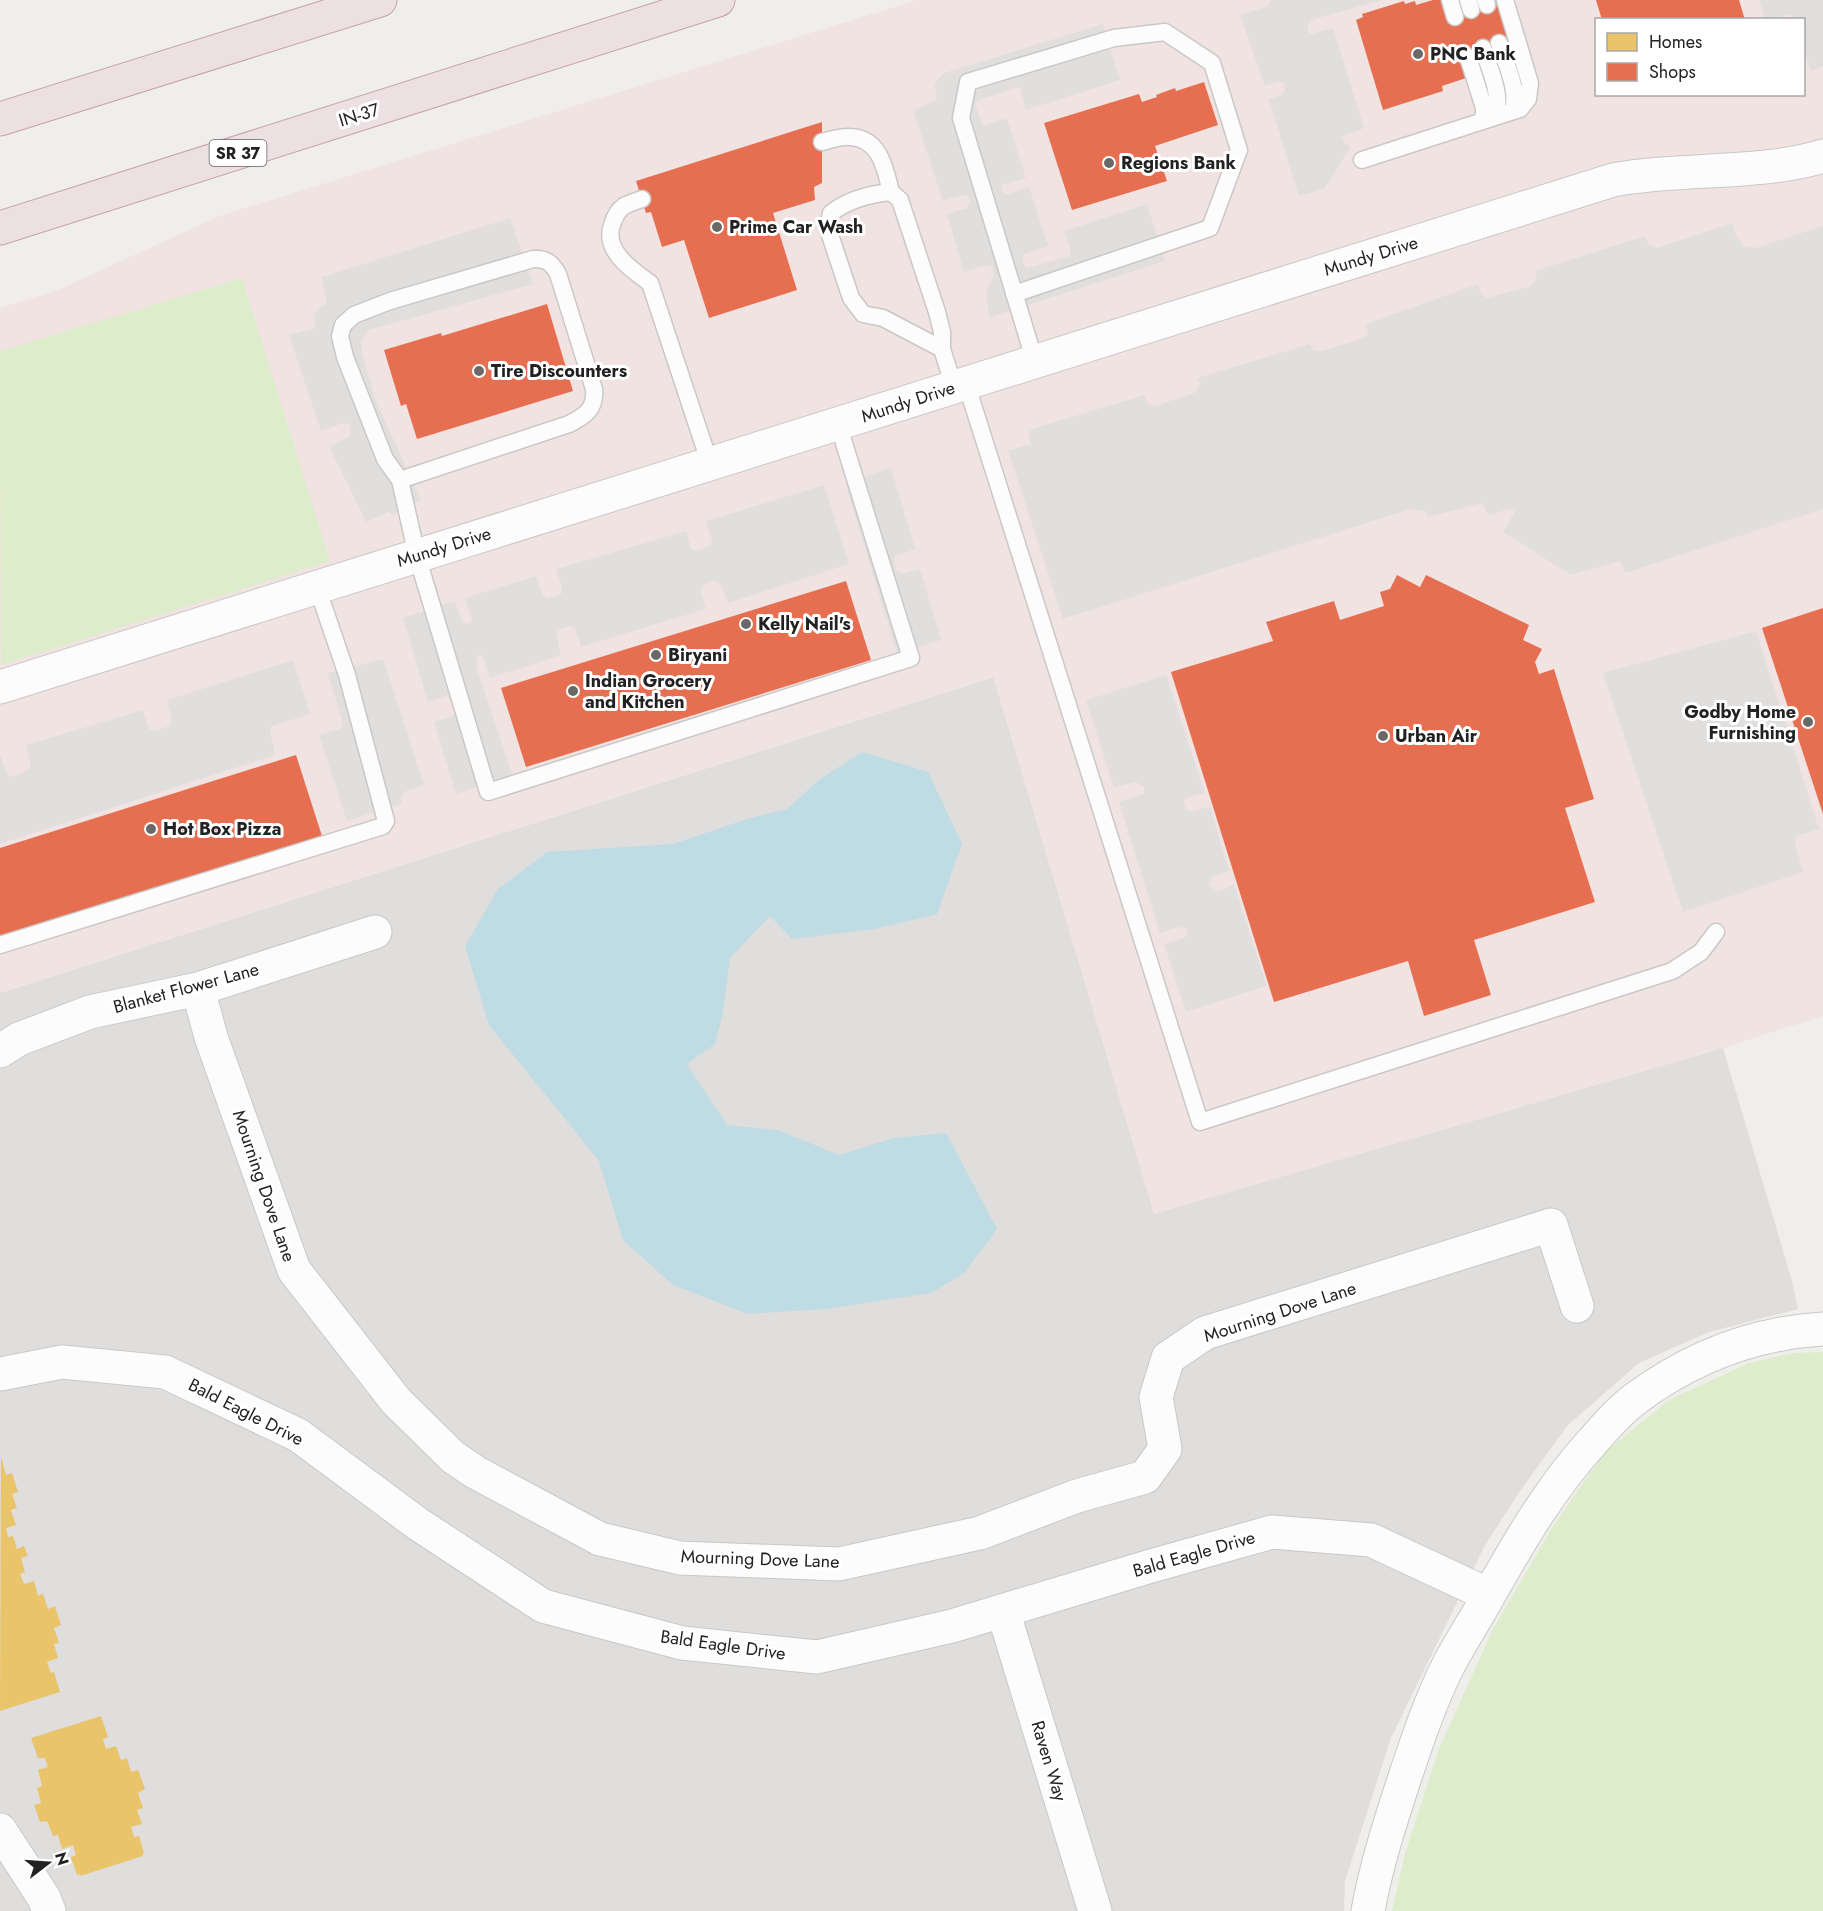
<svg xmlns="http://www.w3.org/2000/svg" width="1823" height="1911" font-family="Jost,sans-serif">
<rect width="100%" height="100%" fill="#f0eeeb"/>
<path fill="#dfdedc" d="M994,677l160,536 569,-165 69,233 6,28 -89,23 -70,31 -71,62 -48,66 -36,56 -93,191 -46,143 -1,30h-1344v-918z"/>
<path fill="#f1e3e1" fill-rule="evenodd" d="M917,0h906v1016l-100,32 -569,166 -161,-537 -993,316v-685l58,-18 161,-74zM1596,20h208v74h-208z"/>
<path fill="#ddeccb" d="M242,278l88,283 -329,104 -1,-314z
M1823,1352v559h-431l13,-57 34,-105 54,-120 59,-101 52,-75 65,-53 80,-37 45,-10z"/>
<path fill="#e0dfde" d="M1271,0h110l-66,19 -5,3 -2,4v6l3,2 22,-6 31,100 -23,9 4,6 6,3 -27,43 -25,7 -30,-97 12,-4 4,-4 -1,-8 -6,-2 -13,5 -25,-71 28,-9z
M1759,0h64v66l-12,5 -7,-22v-29l-11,-1 -3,-5 -16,5h-9z
M1103,24l17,56 -94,30 -6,-22 -3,-1 -37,13 -5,4 1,4 7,18 24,-8 19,60 -24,7v6l2,3h4l21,-7 19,59 -26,9 2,10 4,3 42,-12 1,-5 -7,-20 83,-27 18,57 -175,56 -3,-15v-11l7,-15 -1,-7 -2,-3 -5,-1 -22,7 -17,-58 20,-6 3,-7 -2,-5 -5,-1 -20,6 -30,-91 22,-9 2,-4 -3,-13 10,-11z
M510,218l23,66 -164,46 -5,5 -3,7 1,12 14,47 45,99 -28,15 -5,-3 -22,10 -37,-76 20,-9 2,-6 -2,-7 -6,-1 -22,8 -32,-96 24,-6 3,-6 -3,-7 6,-8 8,-5 -5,-26z
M1733,223l4,15 7,8 12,2 67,-22v283l-198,64 -5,-12 -49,14 -68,-43 12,-21 -6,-2 -20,6 -7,-12 -53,14 -4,-6 -14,-2 -348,110 -55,-169 23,-6 -3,-14 117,-35 3,9 7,2 42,-14 3,-8 -3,-6 113,-34 4,7h8l42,-13 4,-6 -2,-8 112,-40 3,10 6,4 44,-12 6,-7 -2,-8 110,-35 4,8 7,4z
M891,468l24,81 -21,8 2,13 6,4 18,-5 21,71 -44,14 -52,-172z
M824,485l25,79 -121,39 -7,-19 -7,-3 -9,3 -5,6 6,19 -125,38 -6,-19 -5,-2 -12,4 -2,3 5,22 -71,23 -7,-21 -3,-2 -3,2 -1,9 36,108 -56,20 -22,-72 18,-6 4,-3 -8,-18 -20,7 -25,-84 52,-17 6,17 3,5 4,1 4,-2v-3l-7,-21 71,-22 6,18 5,4 11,-3 4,-2v-5l-6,-19 130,-38 5,17 4,3 14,-5 3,-4 -6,-21z
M1756,631l63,198 -19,6 -4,3 -1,5 8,29 -120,40 -80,-239z
M383,659l41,126 -18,6 -5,6 1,6 -55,18 -28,-86 21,-6 3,-5 -15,-51z
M293,660l17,54 -38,12 -2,3 5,26 -275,89v-90l7,20 6,3 15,-7 3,-5 -5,-20 117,-35 6,19 3,2 5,-1 12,-4 3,-5 -5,-21z
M1166,675l39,118 -19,5 -2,3 1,5 2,4 4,2 19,-6 19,65 -17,6 -3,8 8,7 17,-7 33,101 -81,26 -22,-68 20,-6 3,-3 1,-4 -2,-3 -6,-1 -20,6 -41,-131 22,-7 3,-2v-6l-8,-5 -22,6 -28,-88z"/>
<path fill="#bfdbe3" d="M862,752l66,20 34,72 -25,70 -62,15 -83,10 -22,-23 -40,42 -7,54 -8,32 -28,20 40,61 51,5 61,25 55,-17 52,-5 51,96 -34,45 -32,19 -105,16 -78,5 -75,-29 -50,-45 -24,-79 -110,-136 -24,-79 33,-57 49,-37 126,-8 74,-25 40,-10 32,-29z"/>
<path fill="#e9c46a" d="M1,1457l5,18 6,-2 6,19 -6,2 5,14 -6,2 5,15 -10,3 2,9 5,-1 4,13 7,-3 4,10 -7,2 4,14 -5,2 4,10 10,-3 4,15 5,-2 5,15 7,-3 6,19 -7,3 5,15 -5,1 4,14 -11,4 4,11 3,-1 6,20 -60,19z
M101,1716l7,21 -5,2 3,10 10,-3 5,14 6,-2 4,14 7,-2 7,19 -7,4 5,15 -6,2 5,14 -11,3 3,10 5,-1 5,17 -2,1 1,2 -63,20 -1,-2 -2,1 -6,-18 5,-2 -3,-10 -11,4 -4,-14 -5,1 -6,-15 -7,1 -6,-17 7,-2 -4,-15 5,-2 -4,-16 10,-3 -3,-9h-7l-7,-20z"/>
<path fill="#e76f51" d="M1433,0h12l12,15 46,-12 12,38 -11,4 -5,-2 -29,9 -1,25 -27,9 1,5 -60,19 -27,-90 7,-3 -1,-3 42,-13 1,3 10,-3 1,4z
M1596,0h143l6,20h-143z
M1204,82l14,43 -63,21 12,35 -95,29 -28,-87 95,-29 3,8 15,-5 -1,-2 19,-7 1,3z
M822,122v61l-8,4 1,13 -42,13 24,77 -88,28 -25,-78 -22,7 -11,-35 -5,1 -10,-32z
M547,304l26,87 -156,48 -11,-35 -5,2 -17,-56 57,-17 1,3z
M1397,575l23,12 6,-12 103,50 -6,15 19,9 -7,13 4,12 15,-5 40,130 -29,9 30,94 -121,38 17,55 -67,21 -16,-55 -134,41 -103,-330 102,-31 -7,-19 68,-21 6,19 44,-14 -4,-14 10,-3z
M846,581l25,79 -345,107 -25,-79z
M1823,608v206l-61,-186z
M296,755l26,81 -322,101v-89z"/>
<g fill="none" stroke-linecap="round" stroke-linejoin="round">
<defs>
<path id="lane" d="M1450,0l5,17
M1468,0l3,10
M1485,0l2,5
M1499,43c7,21 20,47 14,68
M1483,48c6,21 21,49 11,69
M1468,57l16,51v8l-4,6
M822,142c8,-2 19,-6 28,-5 30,1 35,31 41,55
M1362,160l158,-51 8,-10 2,-16 -25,-83
M642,199c-6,2 -12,4 -18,7 -7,5 -10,12 -12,19 -9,26 20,45 38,58l60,181
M1014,294l196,-66 29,-78 -27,-87 -47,-31 -51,6 -146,44 -7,36 74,244
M942,349l-59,-31 -20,-4 -12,-16 -23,-69 3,-16c17,-13 39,-19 60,-21l9,8 37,112 5,20v17l12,38
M966,383l234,739 472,-151 29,-19 15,-20
M400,480l169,-56c16,-8 27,-15 25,-35l-36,-115c-6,-11 -12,-16 -25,-15l-143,42 -36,14 -11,10 -3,11 5,21 40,102 15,21 17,76 71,236 423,-134 -73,-234
M0,945l383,-119 3,-5 -39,-146 -30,-88"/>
<path id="street" d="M0,687l1613,-507c70,-13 142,-4 210,-24
M198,989l13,48 83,233 102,131 57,56 22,15 125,67 80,19 159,6 141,-31 97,-37 68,-19 20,-28 -9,-52 12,-39 37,-25 346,-108 26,81
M0,1051l19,-12 71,-27 108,-23 177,-57
M0,1374l62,-12 103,10 133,63 120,89 125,82 139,37 135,14 135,-31 199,-60 121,-34 99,8 118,55
M1003,1611l92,300
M0,1830l44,68 5,13
M1368,1911c8,-45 22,-88 36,-131 13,-39 26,-78 44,-114 13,-25 28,-47 41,-71 31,-55 62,-108 104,-154 13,-15 26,-30 42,-42 55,-41 119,-66 188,-70"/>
<path id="highway" d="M0,119l380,-119
M0,228l718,-228"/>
</defs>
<use href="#lane" stroke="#c9c8c7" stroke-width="19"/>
<use href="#street" stroke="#c9c8c7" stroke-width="35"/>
<use href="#highway" stroke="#c5a2ac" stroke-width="35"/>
<use href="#lane" stroke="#fdfcfc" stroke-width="16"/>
<use href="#street" stroke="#fdfcfc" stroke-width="33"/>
<use href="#highway" stroke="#ece0e2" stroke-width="33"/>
</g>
<g fill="#6a6968" stroke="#fff" stroke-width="2">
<circle cx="1418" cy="54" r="6"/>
<circle cx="1109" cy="163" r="6"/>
<circle cx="717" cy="227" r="6"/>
<circle cx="479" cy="371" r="6"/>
<circle cx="746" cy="624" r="6"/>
<circle cx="656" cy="655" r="6"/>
<circle cx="573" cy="691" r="6"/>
<circle cx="1808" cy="722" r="6"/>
<circle cx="1383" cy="736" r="6"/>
<circle cx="151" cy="829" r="6"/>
</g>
<g text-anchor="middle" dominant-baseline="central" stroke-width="6" stroke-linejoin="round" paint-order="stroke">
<rect fill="#fff" stroke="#646464" stroke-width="1.5" x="209.5" y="140" width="57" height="26" rx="4.5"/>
<g font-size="16" font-weight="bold" fill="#222">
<text x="238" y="153">SR 37</text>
</g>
<g font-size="18" font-weight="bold" fill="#222" stroke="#fff" text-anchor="start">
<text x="1430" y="54">PNC Bank</text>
<text x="1121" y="163">Regions Bank</text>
<text x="729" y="227">Prime Car Wash</text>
<text x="491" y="371">Tire Discounters</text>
<text x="758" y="624">Kelly Nail's</text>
<text x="668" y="655">Biryani</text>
<text x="585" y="681">Indian Grocery<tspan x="585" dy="21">and Kitchen</tspan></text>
<text x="1796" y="712" text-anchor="end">Godby Home<tspan x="1796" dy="21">Furnishing</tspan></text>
<text x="1395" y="736">Urban Air</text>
<text x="163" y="829">Hot Box Pizza</text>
</g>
<g font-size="18" fill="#222" stroke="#fff">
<text transform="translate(359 115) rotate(-17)">IN-37</text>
<text transform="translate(1371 256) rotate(-17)">Mundy Drive</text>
<text transform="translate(908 402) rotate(-18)">Mundy Drive</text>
<text transform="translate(444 547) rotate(-17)">Mundy Drive</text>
<text transform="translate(186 988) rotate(-15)">Blanket Flower Lane</text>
<text transform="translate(264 1186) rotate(71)">Mourning Dove Lane</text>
<text transform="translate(1280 1312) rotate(-18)">Mourning Dove Lane</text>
<text transform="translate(246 1412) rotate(27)">Bald Eagle Drive</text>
<text transform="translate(1194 1554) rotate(-16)">Bald Eagle Drive</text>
<text transform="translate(760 1559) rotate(2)">Mourning Dove Lane</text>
<text transform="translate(723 1645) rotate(8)">Bald Eagle Drive</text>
<text transform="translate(1049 1761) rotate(73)">Raven Way</text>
</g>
</g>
<rect x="1595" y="18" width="210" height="78" fill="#ffffff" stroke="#a7a7a7" stroke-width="1.5"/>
<rect x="1607" y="33" width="30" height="18" fill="#e9c46a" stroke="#a7a7a7" stroke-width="1.5"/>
<text x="1649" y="48" font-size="18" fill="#222222">Homes</text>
<rect x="1607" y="63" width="30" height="18" fill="#e76f51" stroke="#a7a7a7" stroke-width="1.5"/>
<text x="1649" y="78" font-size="18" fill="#222222">Shops</text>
<g transform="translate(48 1863) rotate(73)" stroke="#ffffff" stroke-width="4.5" paint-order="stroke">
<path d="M0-4.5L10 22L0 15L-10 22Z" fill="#222222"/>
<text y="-9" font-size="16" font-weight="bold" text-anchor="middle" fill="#222222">N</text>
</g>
</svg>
